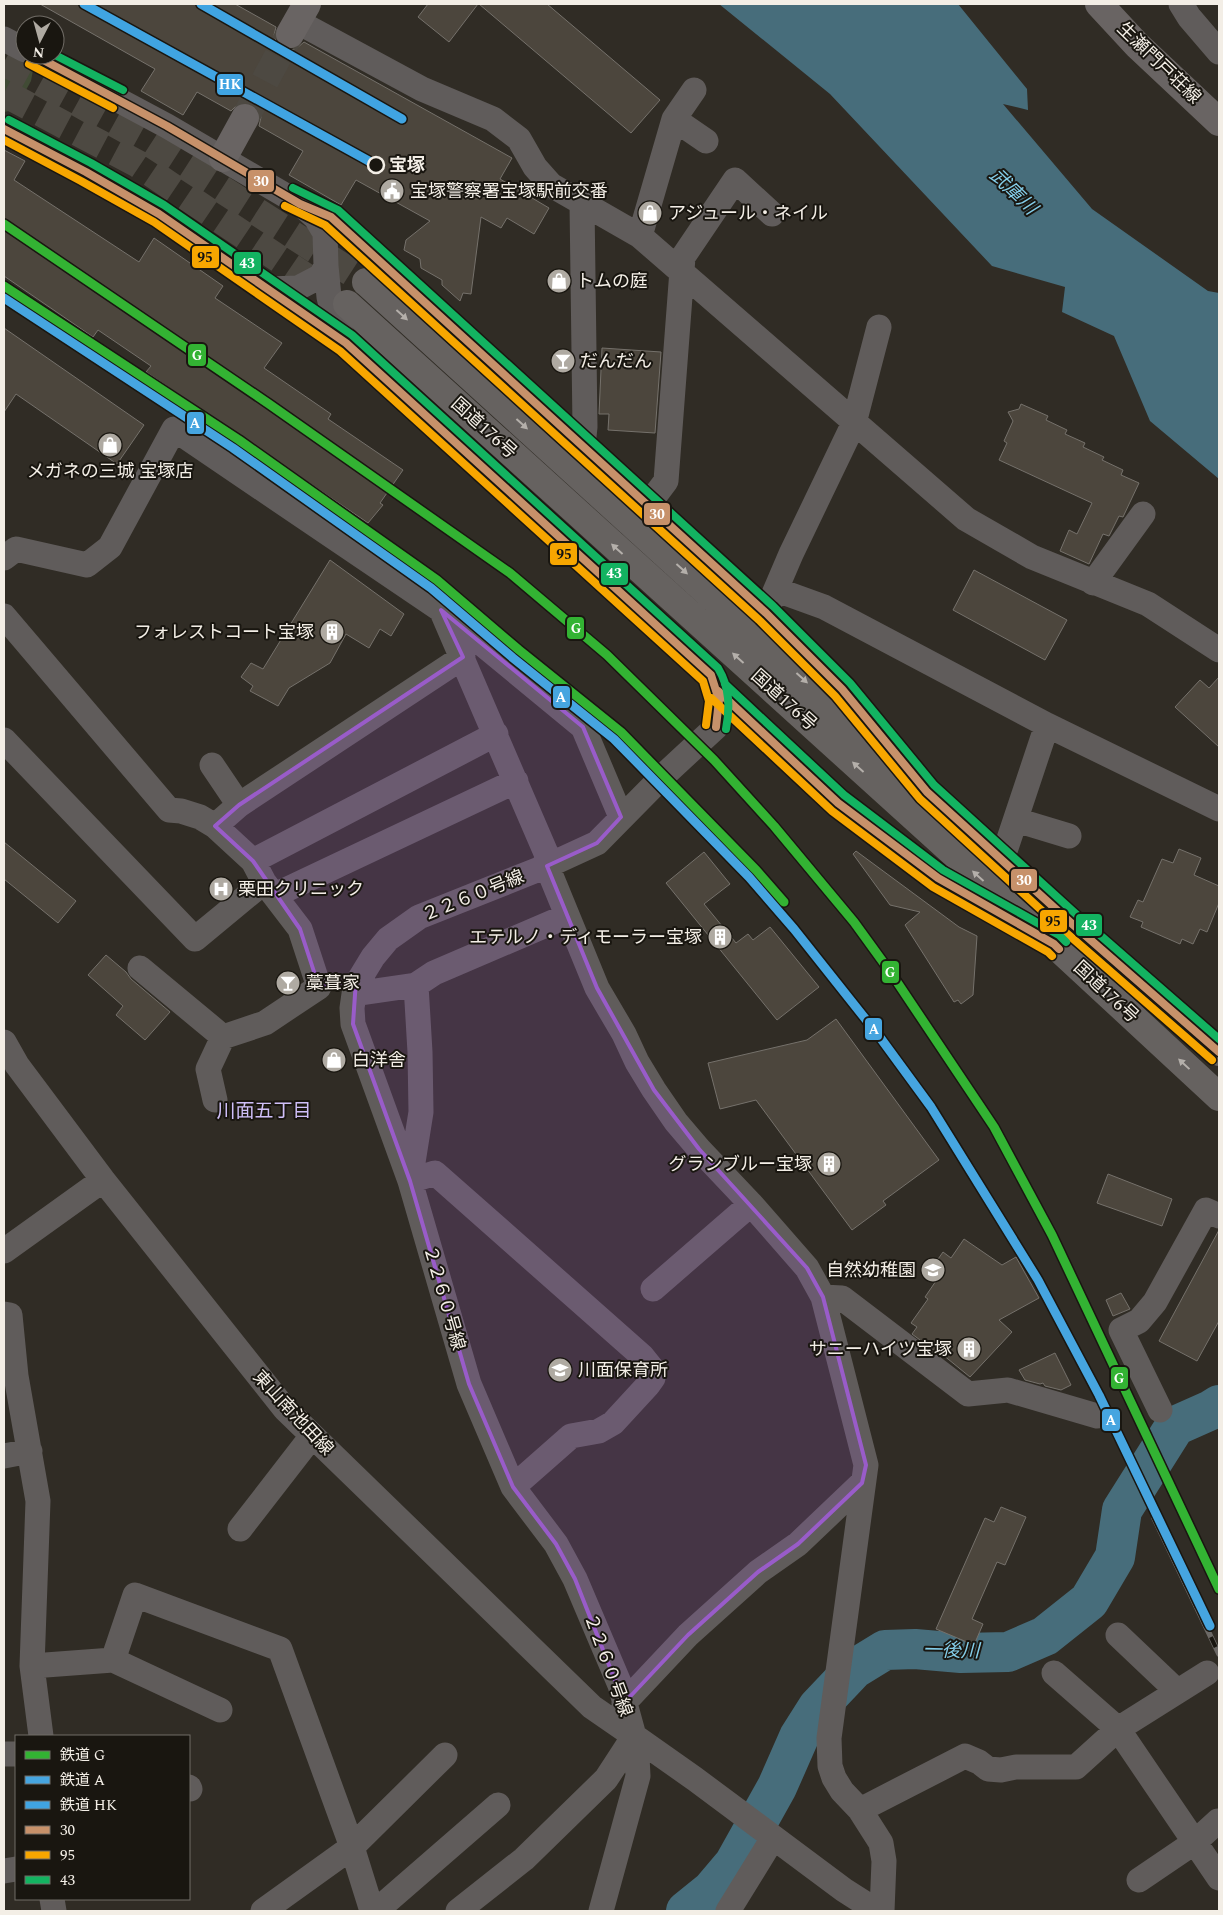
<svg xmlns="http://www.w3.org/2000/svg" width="1223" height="1915" font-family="Spectral,'Noto Sans JP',serif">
<rect width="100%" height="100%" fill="#302c25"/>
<path fill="#414b35" d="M17,66h8l8,4 -2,11 -16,29 -11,2v-34z"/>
<path fill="#476d7b" d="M719,4h239l69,85 1,21 -25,-6 89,105 116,82 11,2v186l-69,-58 -36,-85 -52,-24 3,-25 -73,-21 -162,-172z"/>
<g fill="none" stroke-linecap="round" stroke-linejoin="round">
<path stroke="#476d7b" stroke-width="40" d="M686,1911l26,-21 22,-26 43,-77 22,-50 19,-30 36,-38 31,-19 30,-1 46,4 47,-1 37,-16 44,-35 26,-44 7,-47 53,-84 36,-16 8,-5"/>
</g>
<path fill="#4c463d" stroke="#75716b" d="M40,4h195l41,23 -2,8 2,6 7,7 8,2 6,-2 7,-6 208,116 -12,21 49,29 -15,26 -27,-16 -6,10 -20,-11 -10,77 -8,-1 -3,8 -18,-16v-5l-21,-12 -1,-9 -16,-9 2,-10 24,-19 -74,-41 -15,25 -52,-30 14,-24 -44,-25 2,-9 -3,-7 -5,-5 -9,-3 -7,3 -6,6 -34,-19 -14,23 -42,-24 14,-22z
M428,4h50l-29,38 -31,-25z
M479,4h68l113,96 -29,33z
M4,150l21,11 -11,19 125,82 15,-24 69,48 -8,12 67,45 -18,25 67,46 -3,5 75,51 -23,33 3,2 -15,18 -222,-151 5,-6 -53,-36 -5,7 -89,-61z
M4,328l140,97 -27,39 -101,-70 -12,18z
M602,348l59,4 -6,81 -47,-3 1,-16h-10z
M1021,404l27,12 -2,4 21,10 -2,4 20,9 -2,4 21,10 -2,3 21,10 -2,5 18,8 -16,34 -4,-1 -10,20 -6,-2 -14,30 -29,-13 9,-21 8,4 15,-31 -93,-43 8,-17 -3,-2 9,-20 -5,-9 11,-3z
M330,560l74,54 -13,22 -11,-7 -11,19 -23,-14 -16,29 -41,25 -11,18 -28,-15 3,-5 -12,-9 10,-14 12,6z
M974,570l93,50 -22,40 -92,-50z
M1219,677v70l-44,-40 25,-27 9,8z
M4,842l72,59 -18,22 -54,-44z
M1179,849l22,9 -7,17 25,11v17l-12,29 -7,-3 -7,15 -11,-5 -2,5 -39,-17 2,-5 -13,-5 8,-17 5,2 19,-43 11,4z
M856,851l103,76 18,9 -4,59 -12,9 -3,-4 -4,2 -49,-77 15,-13 -30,-7 -37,-51z
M704,852l26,32 -26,20 32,39 12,-9 5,6 17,-13 49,60 -42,33 -111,-137z
M106,955l20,17 5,7 39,33 -25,28 -29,-25 7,-9 -35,-31z
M836,1019l103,141 -56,41 3,4 -34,25 -96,-130 -36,9 -12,-46 99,-23z
M1108,1174l64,25 -10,27 -65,-23z
M1219,1230v91l-22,40 -38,-20z
M964,1239l38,26 14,-8 23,41 -40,22 13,12 -42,45 -33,-27 -1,2 -24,-18 5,-7 -6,-4 17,-24 -3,-2 13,-19 -9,-6 14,-20 8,6z
M1121,1293l9,16 -17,7 -7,-16z
M1055,1353l16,32 -10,5 -16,-4 -2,-3 -3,1 -15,-4 -6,-10z
M1001,1507l25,10 -21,48 -8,-3 -25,57 11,5 -9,21 -38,-16 49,-111 9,4z"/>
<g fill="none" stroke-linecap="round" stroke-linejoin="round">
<path stroke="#4d4942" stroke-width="28" stroke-dasharray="28 14" stroke-linecap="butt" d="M245,118l45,-84"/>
<path stroke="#4d4942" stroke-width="28" stroke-dasharray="28 14" stroke-linecap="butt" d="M4,62l143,79 219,141
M4,93l134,71 193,130"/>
<path stroke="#605c5b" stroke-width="25" d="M1181,4l8,13 30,35
M298,22l124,67 71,30 26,20 16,28 16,18 89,51 326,283 66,38 116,47 71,46
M4,39l21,11
M34,55l133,71 133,78 31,13 435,396 76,76 45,55
M674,119l32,22
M4,129l82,43 73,42 187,129 365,332c9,19 10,31 5,52
M582,203l3,224 -2,19
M640,236l34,-117 20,-29
M326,266l3,31 5,21 12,25
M269,289l29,-1 23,-12 5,-10 -1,-33 -9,-15 -10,-9
M648,505l18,-24 17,-224 52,-77 37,34
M4,558l12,-9 71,16 23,-18 64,-118 267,181 142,117 38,90
M1093,583l50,-69
M777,590l47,17 223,118 172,84
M770,603l21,-49 63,-131 25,-96
M443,614l103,239 1,13 50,122 27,46 13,28 17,28 22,32 23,27 52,55 56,64 16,29
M4,616l165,194 12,1 19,6 15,9 38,35 11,21 36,47 19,58 -54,36 -42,14 -83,-69
M718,691l120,112 100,75 89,51
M716,727l-53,49 -66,67 -50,23 -128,51 -31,22 -15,18 -14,23 -5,14 -2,14 1,16 57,157 59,203 44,103 43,57 19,35 45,106 14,51 61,43 149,111 33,21
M4,740l191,199 69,-57
M212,765l27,40
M1016,820l53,16
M215,826l24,-21 224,-148
M1002,860l45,-135
M253,861l243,-127
M275,895l241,-114
M416,985l4,67 1,60 -11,69 25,-8 207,183 12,15 -1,7 -5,7 -35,38 -14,8 -28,5 -58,51
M354,994l62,-9 18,-12 133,-57
M4,1042l13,23 86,115 182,229 307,298 42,29
M215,1100l-7,-31 15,-32
M4,1251l99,-71
M653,1289l98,-85
M4,1314l6,1 6,61 22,125 -6,165
M1160,1410l-39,-80 18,-9 16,-19 51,-92 13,6
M4,1456l26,-5
M240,1529l72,-93
M1118,1635l59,56
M113,1660l107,50
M1054,1673l64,56 101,149
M624,1703l64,-68 70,-63 40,-28 64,-61
M41,1736l-9,-70 81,-6 22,-65 145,54 72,198 20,64
M4,1754h12
M189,1787l1,2
M860,1810l105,-54 14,6 9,7 13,1 15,-3h60l42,-38 89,-56
M4,1871l12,-2
M1139,1880l56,-38 23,-21
M52,1899l2,12
M263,1911l89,-64 93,-92
M376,1911l122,-106
M458,1911l66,-52 82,-80 28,-43
M601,1911l37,-135 -1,-19 -3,-21
M728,1911l45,-73
M882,1911l2,-50 -3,-18 -21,-33 -18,-19 -8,-13 -4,-12 -1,-28 37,-273 -43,-168 19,1 126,96 40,-4 89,26"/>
<path stroke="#696463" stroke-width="28" d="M1099,4l38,41 82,77
M290,34l17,-30
M223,158l22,-40"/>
<path stroke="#666260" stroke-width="28" d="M366,282l704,640 149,130
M347,304l707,640 165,153"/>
<defs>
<path id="rail" d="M1154,1518l65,136"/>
</defs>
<use href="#rail" stroke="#6c6966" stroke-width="5.5"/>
<use href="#rail" stroke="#191610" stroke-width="4" stroke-dasharray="11" stroke-linecap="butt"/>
<defs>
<path id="bus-1" d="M34,55l133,71 133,78 31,13 435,396 76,76 85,103 143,130 149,130
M4,129l82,43 73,42 187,129 365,332 8,25 -3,27
M718,691l120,112 100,75 116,66 5,5"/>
<path id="bus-2" d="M29,64l84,44
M4,140l77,41 73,41 186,129 363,330 6,20 -3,24
M285,206l40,19 434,395 76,76 85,103 143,131 149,130
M711,698l121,113 101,76 115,65 4,4"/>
<path id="bus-3" d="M55,55l68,35
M9,120l82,43 73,42 188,130 366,333c12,20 12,40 8,61
M293,188l45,22 435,396 77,77 84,102 143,130 142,124
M725,684l119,111 99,75 116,65 7,7"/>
</defs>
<use href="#bus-1" stroke="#191610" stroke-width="11"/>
<use href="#bus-2" stroke="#191610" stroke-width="11"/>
<use href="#bus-3" stroke="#191610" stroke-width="11"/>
<use href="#bus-1" stroke="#c7916a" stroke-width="8"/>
<use href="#bus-2" stroke="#f7a600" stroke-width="8"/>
<use href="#bus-3" stroke="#13b361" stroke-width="8"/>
<defs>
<path id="rail-1" d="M4,224l265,180 241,169 97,82 107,105 60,66 80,96 37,51 103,154 58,108 167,354
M4,286l235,154 198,140 82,70 102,82 135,138 28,32"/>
<path id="rail-2" d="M4,298l229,150 198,140 82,70 101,81 135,138 45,52 85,107 52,71 107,173 61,115 111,231"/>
<path id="rail-3" d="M84,4l292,161
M201,4l201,115"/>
</defs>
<use href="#rail-1" stroke="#191610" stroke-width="12"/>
<use href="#rail-2" stroke="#191610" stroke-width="12"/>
<use href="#rail-3" stroke="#191610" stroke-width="12"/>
<use href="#rail-1" stroke="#33b333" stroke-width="9"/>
<use href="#rail-2" stroke="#46a5e0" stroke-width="9"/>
<use href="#rail-3" stroke="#40a4e2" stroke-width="9"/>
</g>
<defs><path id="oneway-solid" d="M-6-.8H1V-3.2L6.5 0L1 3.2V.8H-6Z" transform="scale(1.25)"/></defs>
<g fill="#b4afaa">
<use href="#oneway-solid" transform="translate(402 315) rotate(42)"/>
<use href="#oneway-solid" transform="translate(522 424) rotate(42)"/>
<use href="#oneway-solid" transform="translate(617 549) rotate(-138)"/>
<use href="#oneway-solid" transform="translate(682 569) rotate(42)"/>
<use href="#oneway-solid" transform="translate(738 658) rotate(-138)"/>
<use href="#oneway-solid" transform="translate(802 678) rotate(42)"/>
<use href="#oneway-solid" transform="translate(858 767) rotate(-138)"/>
<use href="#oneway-solid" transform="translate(978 876) rotate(-138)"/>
<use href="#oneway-solid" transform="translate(1184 1064) rotate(-137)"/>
</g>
<path fill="#995cc9" fill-opacity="0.2" stroke="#995cc9" stroke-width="4" stroke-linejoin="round" d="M441,610l142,117 38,90 -24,26 -50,23 50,122 57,102 45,59 108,119 16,29 43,168 -4,18 -64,61 -40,28 -70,63 -64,68 -49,-124 -19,-35 -43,-57 -44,-103 -59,-203 -57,-157 3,-44 -37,7 -19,-58 -47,-68 -38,-35 24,-21 224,-148z"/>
<defs>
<symbol id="civic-disc" viewBox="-11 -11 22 22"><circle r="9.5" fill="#afaaa2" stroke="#191610"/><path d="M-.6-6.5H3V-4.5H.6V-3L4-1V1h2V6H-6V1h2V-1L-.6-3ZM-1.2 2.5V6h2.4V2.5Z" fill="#fff"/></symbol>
<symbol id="shop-disc" viewBox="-11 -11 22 22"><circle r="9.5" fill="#afaaa2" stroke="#191610"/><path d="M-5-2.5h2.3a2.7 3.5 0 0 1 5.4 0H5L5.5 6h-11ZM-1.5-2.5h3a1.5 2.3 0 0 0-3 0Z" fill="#fff"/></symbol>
<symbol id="bar-disc" viewBox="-11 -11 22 22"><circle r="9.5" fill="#afaaa2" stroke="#191610"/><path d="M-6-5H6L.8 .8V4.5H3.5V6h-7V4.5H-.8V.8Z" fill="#fff"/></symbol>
<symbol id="building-disc" viewBox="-11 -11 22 22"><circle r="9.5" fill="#afaaa2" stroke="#191610"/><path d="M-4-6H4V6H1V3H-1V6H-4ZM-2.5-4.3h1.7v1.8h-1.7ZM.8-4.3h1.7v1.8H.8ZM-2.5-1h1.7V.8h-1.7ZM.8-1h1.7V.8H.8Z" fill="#fff"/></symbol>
<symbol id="hospital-disc" viewBox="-11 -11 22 22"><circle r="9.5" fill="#afaaa2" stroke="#191610"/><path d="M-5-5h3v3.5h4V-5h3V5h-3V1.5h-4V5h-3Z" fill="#fff"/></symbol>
<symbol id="school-disc" viewBox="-11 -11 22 22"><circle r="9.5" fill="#afaaa2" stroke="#191610"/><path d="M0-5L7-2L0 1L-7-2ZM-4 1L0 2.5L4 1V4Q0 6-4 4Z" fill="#fff"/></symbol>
</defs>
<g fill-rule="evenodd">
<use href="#civic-disc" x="378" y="177" width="28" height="28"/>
<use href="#shop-disc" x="636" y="199" width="28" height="28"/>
<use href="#shop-disc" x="545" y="267" width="28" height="28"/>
<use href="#bar-disc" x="549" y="347" width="28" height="28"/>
<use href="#shop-disc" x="96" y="431" width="28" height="28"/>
<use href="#building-disc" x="318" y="618" width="28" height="28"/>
<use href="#hospital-disc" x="207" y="875" width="28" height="28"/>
<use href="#building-disc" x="706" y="923" width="28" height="28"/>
<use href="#bar-disc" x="274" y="969" width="28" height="28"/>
<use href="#shop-disc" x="320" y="1046" width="28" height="28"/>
<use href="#building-disc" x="815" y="1150" width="28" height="28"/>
<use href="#school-disc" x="919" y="1256" width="28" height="28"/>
<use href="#building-disc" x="955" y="1335" width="28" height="28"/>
<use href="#school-disc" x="546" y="1356" width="28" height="28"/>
</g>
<circle fill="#191610" stroke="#f3eee6" stroke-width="2.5" cx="376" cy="165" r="8"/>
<g text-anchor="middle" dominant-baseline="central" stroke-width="4" stroke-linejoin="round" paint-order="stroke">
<g font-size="18" fill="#f3eee6" stroke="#191610">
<text transform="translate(1159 63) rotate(44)">生瀬門戸荘線</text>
<text transform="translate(484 428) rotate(42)">国道176号</text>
<text transform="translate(784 700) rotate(42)">国道176号</text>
<text transform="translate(473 896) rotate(-22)">２２６０号線</text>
<text transform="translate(1106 992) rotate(43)">国道176号</text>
<text transform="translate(444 1298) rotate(74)">２２６０号線</text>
<text transform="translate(293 1413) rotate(47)">東山南池田線</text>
<text transform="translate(608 1665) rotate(70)">２２６０号線</text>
</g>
<g font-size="18" font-weight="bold" fill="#f3eee6" stroke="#191610" text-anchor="start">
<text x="389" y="165">宝塚</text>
</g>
<g font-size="18" fill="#f3eee6" stroke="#191610" text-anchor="start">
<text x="410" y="191">宝塚警察署宝塚駅前交番</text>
<text x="668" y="213">アジュール・ネイル</text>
<text x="576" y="281">トムの庭</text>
<text x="580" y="361">だんだん</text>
<text x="110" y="471" text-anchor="middle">メガネの三城 宝塚店</text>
<text x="314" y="632" text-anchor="end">フォレストコート宝塚</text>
<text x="238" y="889">栗田クリニック</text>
<text x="702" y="937" text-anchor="end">エテルノ・ディモーラー宝塚</text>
<text x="306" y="983">藁葺家</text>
<text x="352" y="1060">白洋舎</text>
<text x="812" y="1164" text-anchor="end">グランブルー宝塚</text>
<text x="916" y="1270" text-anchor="end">自然幼稚園</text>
<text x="952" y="1349" text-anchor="end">サニーハイツ宝塚</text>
<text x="578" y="1370">川面保育所</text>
</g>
<g font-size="19" font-style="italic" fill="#84ceea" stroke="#191610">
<text transform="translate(1013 192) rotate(44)">武庫川</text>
<text transform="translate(951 1651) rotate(1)">一後川</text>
</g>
<g font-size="19" fill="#cfbff8" stroke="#191610">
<text x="264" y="1111">川面五丁目</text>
</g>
</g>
<g stroke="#191610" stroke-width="2">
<rect x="216" y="73" width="28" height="23" rx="5" fill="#40a4e2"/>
<rect x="247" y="169" width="28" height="24" rx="5" fill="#c7916a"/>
<rect x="191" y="245" width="29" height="24" rx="5" fill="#f7a600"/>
<rect x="233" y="251" width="29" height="24" rx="5" fill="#13b361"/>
<rect x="187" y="343" width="20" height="24" rx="5" fill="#33b333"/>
<rect x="186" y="411" width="19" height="24" rx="5" fill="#46a5e0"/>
<rect x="643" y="502" width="28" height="24" rx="5" fill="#c7916a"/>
<rect x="549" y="542" width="29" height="24" rx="5" fill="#f7a600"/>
<rect x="600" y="562" width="29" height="24" rx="5" fill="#13b361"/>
<rect x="566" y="616" width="19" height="24" rx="5" fill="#33b333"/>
<rect x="552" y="685" width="19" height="24" rx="5" fill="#46a5e0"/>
<rect x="1010" y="868" width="28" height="24" rx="5" fill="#c7916a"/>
<rect x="1039" y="909" width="29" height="24" rx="5" fill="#f7a600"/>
<rect x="1075" y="913" width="28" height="24" rx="5" fill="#13b361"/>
<rect x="881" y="960" width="19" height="24" rx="5" fill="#33b333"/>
<rect x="864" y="1017" width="19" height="24" rx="5" fill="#46a5e0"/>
<rect x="1110" y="1366" width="19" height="24" rx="5" fill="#33b333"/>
<rect x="1101" y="1408" width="20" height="24" rx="5" fill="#46a5e0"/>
</g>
<g font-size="14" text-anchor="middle" font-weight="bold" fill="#fff">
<text x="230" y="89">HK</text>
<text x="261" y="186">30</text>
<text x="247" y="268">43</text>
<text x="197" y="360">G</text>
<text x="195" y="428">A</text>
<text x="657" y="519">30</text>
<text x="614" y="578">43</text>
<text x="576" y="633">G</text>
<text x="561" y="702">A</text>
<text x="1024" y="885">30</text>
<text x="1089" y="930">43</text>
<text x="890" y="977">G</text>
<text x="874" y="1034">A</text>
<text x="1119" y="1383">G</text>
<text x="1111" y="1425">A</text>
</g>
<g font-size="14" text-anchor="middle" font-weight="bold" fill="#111">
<text x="205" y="262">95</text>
<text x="564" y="559">95</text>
<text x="1053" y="926">95</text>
</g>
<rect width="1223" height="1915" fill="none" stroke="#f3eee6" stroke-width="10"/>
<rect x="15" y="1735" width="175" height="165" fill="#191610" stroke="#706c66"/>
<rect x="25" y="1751" width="25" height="8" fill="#33b333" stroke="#706c66"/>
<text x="60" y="1760" font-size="15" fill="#f3eee6">鉄道 G</text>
<rect x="25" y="1776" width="25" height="8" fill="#46a5e0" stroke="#706c66"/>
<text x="60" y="1785" font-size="15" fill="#f3eee6">鉄道 A</text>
<rect x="25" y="1801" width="25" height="8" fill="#40a4e2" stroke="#706c66"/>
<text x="60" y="1810" font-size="15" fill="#f3eee6">鉄道 HK</text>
<rect x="25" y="1826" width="25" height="8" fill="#c7916a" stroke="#706c66"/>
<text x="60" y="1835" font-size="15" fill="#f3eee6">30</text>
<rect x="25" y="1851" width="25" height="8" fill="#f7a600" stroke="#706c66"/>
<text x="60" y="1860" font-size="15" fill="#f3eee6">95</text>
<rect x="25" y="1876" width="25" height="8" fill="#13b361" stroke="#706c66"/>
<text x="60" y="1885" font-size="15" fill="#f3eee6">43</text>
<g transform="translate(40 40) rotate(186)"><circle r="24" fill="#191610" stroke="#706c66"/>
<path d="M0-4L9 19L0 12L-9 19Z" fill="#afaaa2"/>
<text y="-8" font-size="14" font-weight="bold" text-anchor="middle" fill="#f3eee6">N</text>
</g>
</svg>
